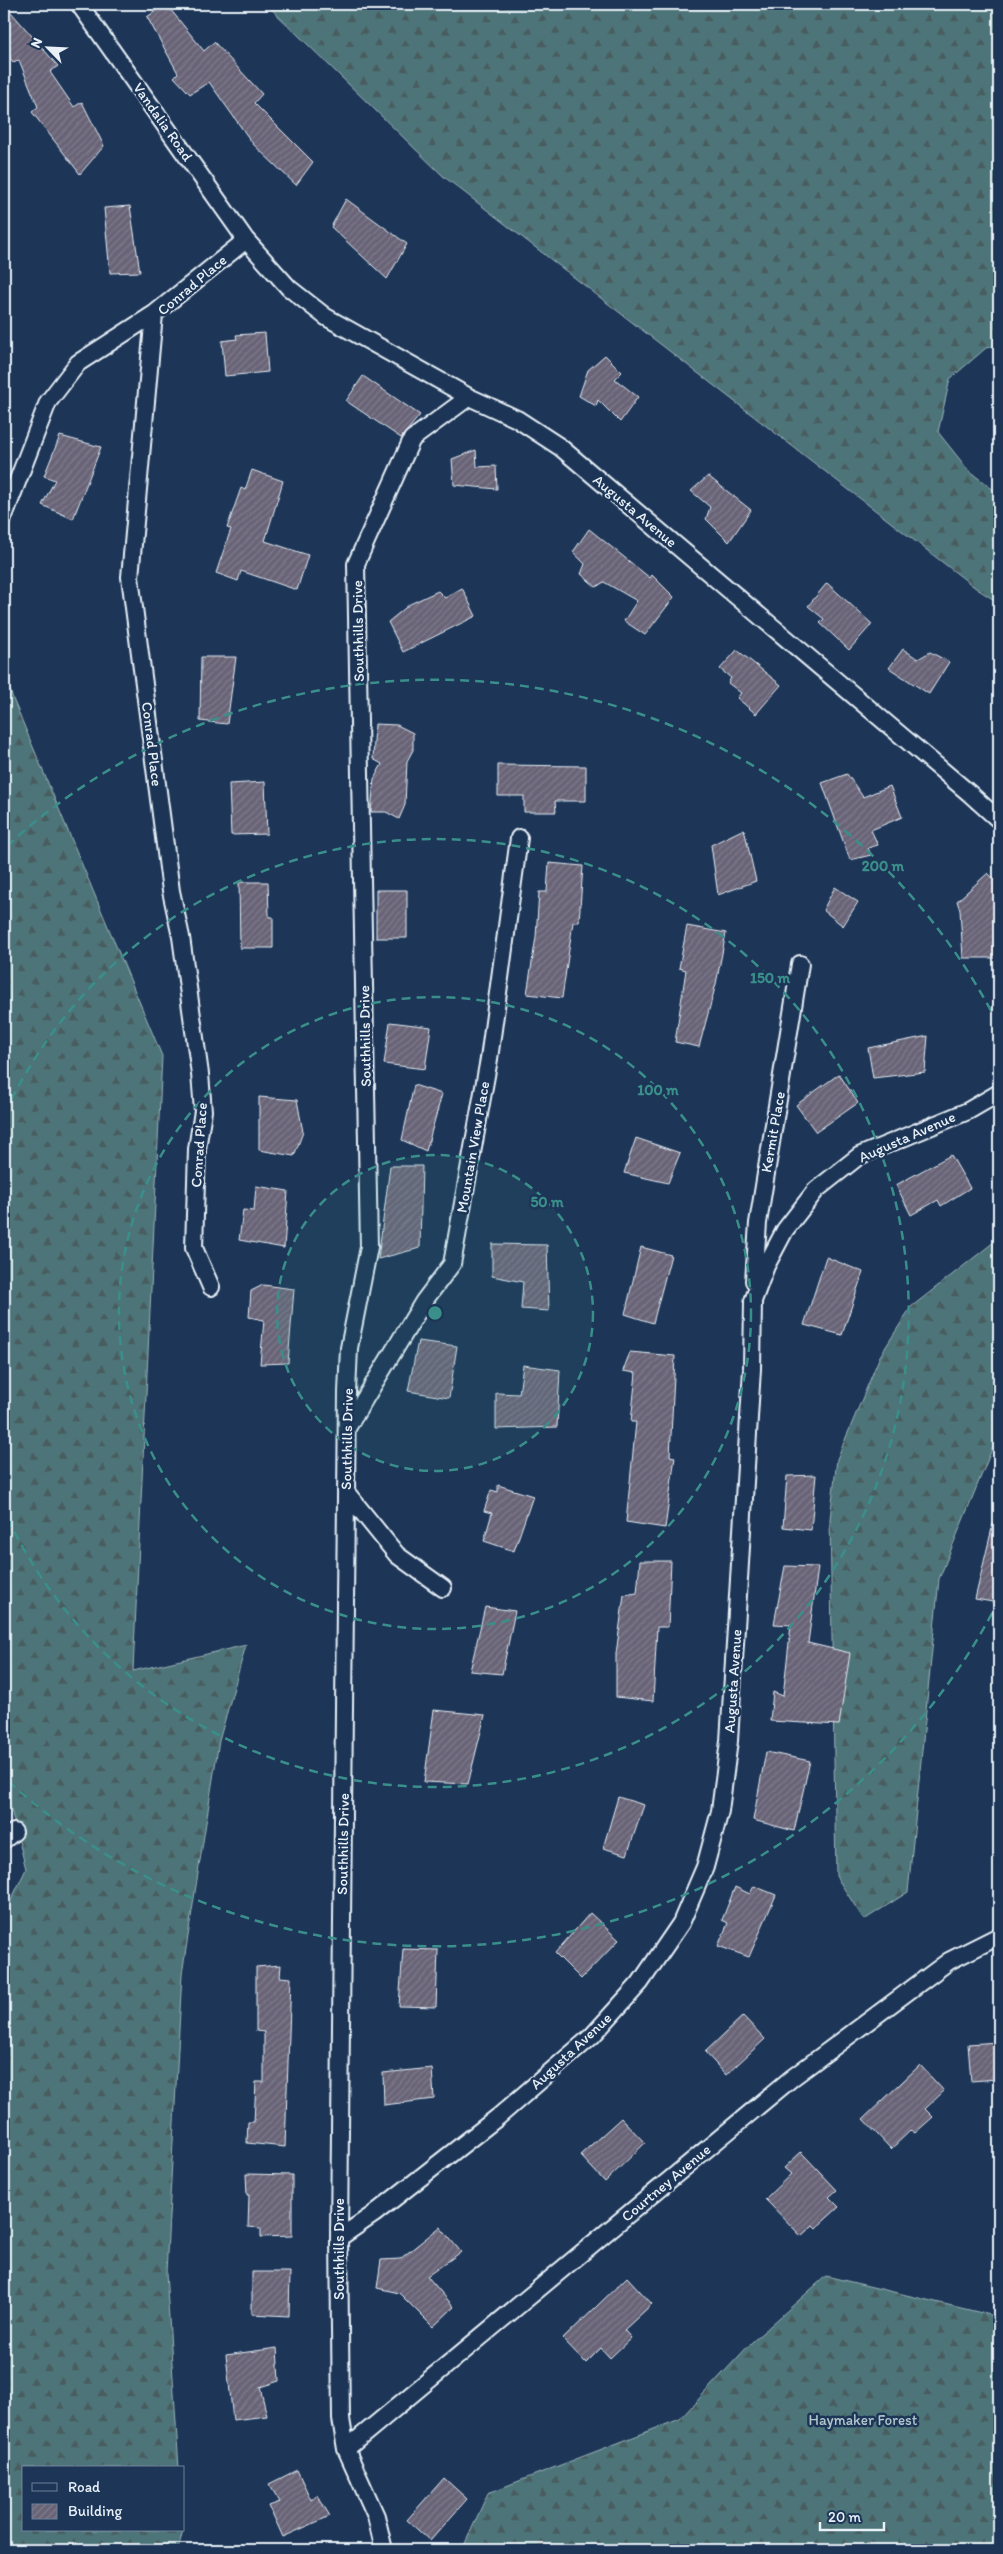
<svg xmlns="http://www.w3.org/2000/svg" width="1003" height="2554" font-family="Itim,sans-serif">
<defs>
<pattern id="forest-firs" width="22" height="20" patternUnits="userSpaceOnUse" patternTransform="scale(1.25)"><rect width="22" height="20" fill="#4d7579"/><path d="M5 1l3.5 6h-7zM16 11l3.5 6h-7z" fill="#495c5f"/></pattern>
<pattern id="building-hatch" width="6" height="6" patternUnits="userSpaceOnUse" patternTransform="scale(1.25)"><rect width="6" height="6" fill="#696477"/><path d="M-1 1l2-2M0 6l6-6M5 7l2-2" fill="none" stroke="#7e7b8b"/></pattern>
</defs>
<rect width="100%" height="100%" fill="#1d3557"/>
<filter id="ink" filterUnits="userSpaceOnUse"><feTurbulence type="fractalNoise" baseFrequency=".02" numOctaves="2"/><feDisplacementMap in="SourceGraphic" scale="10" xChannelSelector="R" yChannelSelector="G"/><feConvolveMatrix kernelMatrix="1 2 1 2 8 2 1 2 1" color-interpolation-filters="sRGB"/></filter>
<g filter="url(#ink)">
<path fill="url(#forest-firs)" stroke="#9ab3b8" d="M266,4h733v341l-13,3 -36,31 -12,53 31,39 30,23v109l-22,-14 -534,-413z
M4,671l9,28 149,357 -29,615 113,-26 -27,96 -37,233 -16,299 13,195h-155v62h159l-5,20h-174v-635l22,-46 -22,-87z
M999,1238v194l-60,147 -31,313 -44,28 -28,-44 -6,-357 7,-60 43,-103 31,-49z
M826,2276l173,41v233h-537l26,-57 192,-74 72,-77z"/>
<path fill="url(#building-hatch)" stroke="#e8f1f8" d="M4,4l54,62 -8,6 24,35 8,-5 22,44 -24,28 -48,-62 6,-5 -19,-47 -6,2 -9,-12z
M166,4l38,47 10,-9 48,52 -8,9 59,59 -17,23 -43,-41 -44,-62 -19,12 -16,-17 4,-4 -31,-56z
M346,199l61,45 -20,35 -56,-52z
M130,206l10,66 -30,1 -6,-65z
M265,333l3,39 -43,4 -3,-35 15,-2 -1,-4z
M605,355l17,17 -7,7 23,18 -18,25 -22,-22 -2,6 -17,-10 9,-26z
M363,376l57,39 -19,23 -55,-37z
M60,436l41,11 -28,72 -31,-14 13,-25 -11,-4z
M476,450l1,17 19,-1 1,23 -43,-4 -2,-26z
M252,470l31,11 -18,60 43,14 -11,35 -56,-19 -3,10 -22,-8 15,-44 -4,-1 14,-40 4,2z
M708,476l43,34 -22,32 -23,-23 4,-12 -19,-16z
M589,529l61,49 2,-3 22,22 -29,38 -21,-14 13,-20 -33,-19 -8,5 -15,-13 4,-10 -12,-12z
M827,583l45,41 -23,26 -29,-27 4,-4 -16,-13z
M462,588l14,28 -73,36 -15,-30 22,-18 28,-13 7,7z
M903,649l15,10 12,-7 19,10 -20,32 -40,-26z
M737,650l44,35 -25,29 -19,-16 4,-5 -13,-10 3,-5 -11,-9z
M201,657h35l-9,67 -27,-3z
M375,724l22,1 16,8v17l-6,11 -2,44 -6,14 -13,-7h-15l3,-33 8,-15 -9,-5z
M498,765l88,1v35h-31l1,11h-32v-16h-26z
M847,774l16,23 27,-11 12,31 -31,13 7,15 -10,3 3,7 -21,5 -28,-77z
M265,782l2,52 -36,1 -2,-51z
M744,829l12,52 -38,14 -7,-50z
M549,863l34,3 -4,56h-6l-11,76 -35,-4 9,-57 3,-45h8z
M988,873l11,11v74h-36l-3,-48 -3,-9z
M239,882h29l1,35h4v31h-33z
M835,887l23,15 -15,24 -20,-16z
M376,890h31v48h-31z
M687,926l39,7 -10,51 -17,63 -24,-5 11,-72 -7,-2z
M390,1022l41,5 -6,42 -41,-5z
M928,1036l-3,36 -52,6 -5,-30z
M839,1074l19,29 -42,29 -20,-27z
M414,1085l28,9 -16,57 -24,-11z
M259,1097l38,3 6,32 -9,24 -35,-6z
M636,1138l44,15 -12,30 -44,-10z
M951,1155l19,33 -29,18 -3,-6 -27,15 -15,-30z
M390,1166h32l-2,82 -42,11z
M256,1186l32,5 -4,57 -45,-8 4,-30 11,1z
M492,1244l55,1 2,66 -28,-2 2,-27 -31,-6z
M641,1247l30,8 -18,68 -28,-9z
M826,1257l37,15 -21,63 -38,-10z
M263,1285l31,4 -6,74 -28,1 4,-44 -15,-3 2,-26z
M418,1341l39,5 -8,52 -41,-7z
M630,1352l45,4 -5,100 5,1 -10,71 -39,-6 10,-100h-5l5,-49 -13,-2z
M523,1365l37,5 -3,57 -61,2v-36l23,1z
M816,1475l-5,55 -28,-3 4,-51z
M498,1485l35,11 -19,55 -30,-10 8,-28 -8,-2 7,-21 7,2z
M993,1524h6v79l-24,-4z
M640,1561h31l-3,66h-11l-4,74 -37,-4v-43l8,-59 13,-2z
M785,1566l33,1 -10,76 42,10 -11,72 -69,-4 3,-29 10,4 8,-71 -17,-1z
M485,1607l30,4 -13,63 -32,-3z
M434,1710l51,5 -17,69 -44,-2z
M766,1752l44,9 -16,70 -41,-11z
M618,1797l26,8 -17,50 -24,-7z
M754,1886l22,9 -27,62 -31,-11 10,-23 -6,-3 13,-33 15,7z
M590,1913l29,27 -38,39 -26,-26z
M403,1949l35,1 -2,57 -37,-1z
M281,1965l-1,12 11,1 -6,169 -38,-4 1,-21h6l2,-40h8v-50l-8,-1v-64z
M743,2016l22,23 -39,36 -21,-23z
M999,2042l-2,37 -26,2 -3,-37z
M920,2065l24,26 -19,18 8,8 -18,16 -4,-3 -20,19 -28,-30z
M432,2068l2,31 -50,6 -1,-32z
M621,2118l24,25 -40,39 -25,-27z
M801,2152l36,38 -8,7 10,10 -23,21 -3,-3 -12,11 -36,-37 26,-25 -7,-6z
M246,2174l46,1v61l-31,1v-9l-13,-1 1,-32h-2z
M440,2227l21,25 -34,24 27,31 -21,20 -34,-34 -22,-5 4,-28 19,-1z
M252,2272h38l-1,44 -37,-2z
M627,2277l25,27 -28,26 7,8 -21,20 -9,-10 -15,15 -23,-24z
M277,2348l2,33 -19,6 7,29 -34,4 -7,-65z
M297,2470l14,30 6,-5 13,21 -47,21 -14,-31 11,-4 -11,-18z
M444,2478l23,21 -37,42 -23,-21z"/>
<g fill="none" stroke-linecap="round" stroke-linejoin="round">
<defs>
<path id="minor" d="M79,4l167,236 43,48 37,29 143,80 48,22 43,28 409,346 30,27
M4,516l44,-114 30,-39 76,-49
M754,1281l4,-58 42,-259
M211,1287l-17,-39 3,-99 6,-38 -3,-37 -19,-137 -10,-46 -41,-314 24,-263 92,-74
M347,1428l77,-127 28,-37 37,-205 30,-221
M346,1492l51,63 46,33
M4,1840l10,-8
M339,2238l35,-24 124,-97 94,-81 48,-53 41,-60 24,-56 15,-56 9,-70 23,-372 1,-68 13,-35 19,-36 31,-40 43,-34 109,-45 31,-18
M346,2449l446,-371 157,-117 50,-25
M384,2550l-8,-34 -30,-67 -5,-30 -2,-181 8,-846 2,-44 20,-101 -13,-683 56,-125 57,-42"/>
</defs>
<use href="#minor" stroke="#e8f1f8" stroke-width="20"/>
<use href="#minor" stroke="#1d3557" stroke-width="16"/>
</g>
</g>
<circle cx="435" cy="1313" r="158" fill="#3a8f8a" fill-opacity=".12"/>
<g fill="none" stroke="#3a8f8a" stroke-width="2.5" stroke-dasharray="9 6">
<circle cx="435" cy="1313" r="158"/>
<circle cx="435" cy="1313" r="316"/>
<path d="M5 1113A474 474 0 1 1 5 1513"/>
<path d="M999 1600A633 633 0 0 1 7 1780M7 846A633 633 0 0 1 999 1026"/>
</g>
<g text-anchor="middle" dominant-baseline="central" stroke-width="5" stroke-linejoin="round" paint-order="stroke">
<g font-size="15" fill="#e8f1f8" stroke="#1d3557">
<text transform="translate(163 122) rotate(55)">Vandalia Road</text>
<text transform="translate(192 285) rotate(-40)">Conrad Place</text>
<text transform="translate(635 511) rotate(40)">Augusta Avenue</text>
<text transform="translate(358 631) rotate(-91)">Southhills Drive</text>
<text transform="translate(152 744) rotate(83)">Conrad Place</text>
<text transform="translate(365 1036) rotate(-91)">Southhills Drive</text>
<text transform="translate(773 1132) rotate(-80)">Kermit Place</text>
<text transform="translate(907 1137) rotate(-24)">Augusta Avenue</text>
<text transform="translate(199 1145) rotate(-86)">Conrad Place</text>
<text transform="translate(473 1147) rotate(-80)">Mountain View Place</text>
<text transform="translate(347 1439) rotate(-89)">Southhills Drive</text>
<text transform="translate(733 1681) rotate(-86)">Augusta Avenue</text>
<text transform="translate(343 1844) rotate(-89)">Southhills Drive</text>
<text transform="translate(571 2051) rotate(-43)">Augusta Avenue</text>
<text transform="translate(666 2183) rotate(-40)">Courtney Avenue</text>
<text transform="translate(339 2249) rotate(-90)">Southhills Drive</text>
</g>
<g font-size="15" fill="#b2c6cc" stroke="#1d3557">
<text x="863" y="2420">Haymaker Forest</text>
</g>
</g>
<circle cx="435" cy="1313" r="8" fill="#3a8f8a" stroke="#1d3557" stroke-width="2.5"/>
<g font-size="15" text-anchor="middle" font-weight="bold" fill="#3a8f8a" stroke="#1d3557" stroke-width="5" stroke-linejoin="round" paint-order="stroke">
<text x="883" y="871">200 m</text>
<text x="770" y="983">150 m</text>
<text x="658" y="1095">100 m</text>
<text x="547" y="1207">50 m</text>
</g>
<rect width="1003" height="2554" fill="none" stroke="#1d3557" stroke-width="20"/>
<rect x="10" y="10" width="983" height="2534" fill="none" stroke="#e8f1f8" stroke-width="2" filter="url(#ink)"/>
<rect x="22" y="2466" width="162" height="65" fill="#1d3557" stroke="#6e8097"/>
<rect x="32" y="2483" width="25" height="8" fill="#1d3557" stroke="#6e8097"/>
<text x="68" y="2492" font-size="15" fill="#e8f1f8">Road</text>
<rect x="32" y="2504" width="25" height="15" fill="url(#building-hatch)" stroke="#6e8097"/>
<text x="68" y="2516" font-size="15" fill="#e8f1f8">Building</text>
<g transform="translate(48 48) rotate(294)" stroke="#1d3557" stroke-width="4" paint-order="stroke">
<path d="M0-4L9 19L0 12L-9 19Z" fill="#e8f1f8"/>
<text y="-8" font-size="14" font-weight="bold" text-anchor="middle" fill="#e8f1f8">N</text>
</g>
<path d="M820 2522v8h64v-8" fill="none" stroke="#e8f1f8" stroke-width="2.5"/>
<text x="828" y="2522" font-size="15" fill="#e8f1f8" stroke="#1d3557" stroke-width="4" paint-order="stroke">20 m</text>
</svg>
